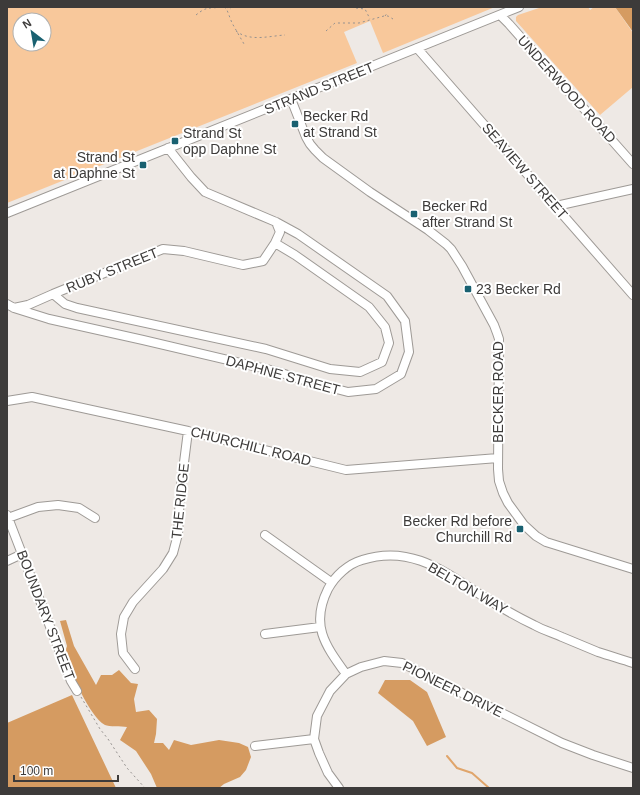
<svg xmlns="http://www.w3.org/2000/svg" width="640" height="795" font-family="Helvetica,sans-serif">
<rect width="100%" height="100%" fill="#eee9e5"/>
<path fill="#f8c89b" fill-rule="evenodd" d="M7,7h488l-112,46 -13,-32 -26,11 13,31 -350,140zM20,20h24v24h-24z
M542,7h46l2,3 4,-3h21l18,26v54l-33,28 -84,-94v-4l2,-2z"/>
<path fill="#d59b61" d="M615,7h18v26v-1z
M66,620l8,26 22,39 5,-10h11l7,-5 12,13 7,1 -4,15 2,13 13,-2 8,9 -1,15 -2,9h9l6,7 5,-10 17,5 28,-5 20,3 9,4 3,10 -5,13 -6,7 -16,7 -5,4h-62l-6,-14 -15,-23 -16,-11 7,-13c-6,-1 -18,0 -22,-2 -16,-9 -33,-52 -41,-69l3,-10 -7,-25z
M385,680h25l17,12 19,45 -19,9 -14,-25 -35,-28z
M72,695l44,93h-109v-65z"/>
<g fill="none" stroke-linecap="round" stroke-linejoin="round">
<path stroke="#e0a56b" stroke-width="2" d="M447,756l10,12 15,5 17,15"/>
<defs>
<path id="minor" d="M500,15l9,9 124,140
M417,48l216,247
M291,99l15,38 4,7 5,6 8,8 47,34 58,38 18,14 5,5 11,17 32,59 3,8 2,6 -1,130 1,12 4,12 5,10 16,22 12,11 10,6 87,27
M556,206l77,-17
M7,213l512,-206
M53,294l12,10 12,4 189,41 64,20 30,3 22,-10 7,-19 -4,-16 -16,-20 -74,-52 -20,-12
M7,304l7,4 35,11 94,21 132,31 38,12 35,9 28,-3 25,-15 8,-22 -4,-31 -18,-25 -89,-62 -22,-12 -71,-30 -14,-15 -23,-29
M14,308l14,-3 25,-11 110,-45 21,2 59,14 20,-4 12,-18 5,-11 -4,-10
M7,401l25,-4 156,34 158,39 152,-12
M7,515l64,166 6,10
M8,518l30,-11 20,-2 21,3 16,10
M265,535l66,47
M7,561l15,-7
M265,634l55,-7
M135,669l-12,-16 -2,-19 3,-17 9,-15 30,-33 10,-16 5,-19 2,-40 8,-63
M346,674c-21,-29 -36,-49 -18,-85 7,-13 20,-25 34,-29 49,-16 83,12 122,37 16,10 33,20 50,28 9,5 19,8 28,12 12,5 24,10 36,15 12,4 23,7 35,11
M255,746l59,-7
M339,788l-11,-15 -9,-20 -5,-14 3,-23 13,-25 16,-17 15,-7 23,-6 18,2 160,80 31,12 40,13"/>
</defs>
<use href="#minor" stroke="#9e9a96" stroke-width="10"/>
<path stroke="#95918f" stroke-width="1" stroke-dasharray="2 3" stroke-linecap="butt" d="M224,7l3,3 5,13 12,21
M226,7l5,2
M356,8l9,1 5,10
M196,15c11,-9 12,-6 25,-8
M385,16l3,-4
M236,31c14,11 33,5 49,4
M326,31l9,-8h24l25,-7h4l5,3
M81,697l19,32 8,10 19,29 18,20"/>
<use href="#minor" stroke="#fff" stroke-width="8"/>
</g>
<g fill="#196171" stroke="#fff" stroke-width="1.5">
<rect x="291" y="120" width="8" height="8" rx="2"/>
<rect x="171" y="137" width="8" height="8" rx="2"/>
<rect x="139" y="161" width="8" height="8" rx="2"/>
<rect x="410" y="210" width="8" height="8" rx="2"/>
<rect x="464" y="285" width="8" height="8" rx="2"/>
<rect x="516" y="525" width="8" height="8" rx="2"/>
</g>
<g text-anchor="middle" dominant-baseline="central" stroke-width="4" stroke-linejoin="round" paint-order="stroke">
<g font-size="14" fill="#3d3b3a" stroke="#fff">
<text transform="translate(319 88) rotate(-22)">STRAND STREET</text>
<text transform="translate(567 89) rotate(48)">UNDERWOOD ROAD</text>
<text transform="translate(525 171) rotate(49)">SEAVIEW STREET</text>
<text transform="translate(112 270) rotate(-22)">RUBY STREET</text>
<text transform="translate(283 375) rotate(15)">DAPHNE STREET</text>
<text transform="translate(498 392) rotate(-90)">BECKER ROAD</text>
<text transform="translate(251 446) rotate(14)">CHURCHILL ROAD</text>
<text transform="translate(180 501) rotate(-84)">THE RIDGE</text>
<text transform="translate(468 588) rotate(30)">BELTON WAY</text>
<text transform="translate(46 615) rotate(69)">BOUNDARY STREET</text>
<text transform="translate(453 689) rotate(26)">PIONEER DRIVE</text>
</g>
<g font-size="14" fill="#3d3b3a" stroke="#fff" text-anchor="start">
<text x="303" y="116">Becker Rd<tspan x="303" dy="16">at Strand St</tspan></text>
<text x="183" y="133">Strand St<tspan x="183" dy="16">opp Daphne St</tspan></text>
<text x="135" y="157" text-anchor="end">Strand St<tspan x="135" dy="16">at Daphne St</tspan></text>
<text x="422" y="206">Becker Rd<tspan x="422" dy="16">after Strand St</tspan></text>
<text x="476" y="289">23 Becker Rd</text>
<text x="512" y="521" text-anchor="end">Becker Rd before<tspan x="512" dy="16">Churchill Rd</tspan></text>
</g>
</g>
<rect width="640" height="795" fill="none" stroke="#3d3b3a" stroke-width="16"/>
<g transform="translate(32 32) rotate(329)"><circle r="19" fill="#ffffff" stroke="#b1b1b0"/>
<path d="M0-3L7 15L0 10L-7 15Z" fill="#196171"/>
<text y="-6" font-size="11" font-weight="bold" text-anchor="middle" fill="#3d3b3a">N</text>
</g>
<path d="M14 775v6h104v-6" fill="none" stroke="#3d3b3a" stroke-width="2"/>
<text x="20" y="775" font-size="12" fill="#3d3b3a" stroke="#ffffff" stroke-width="3" paint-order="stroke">100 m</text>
</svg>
